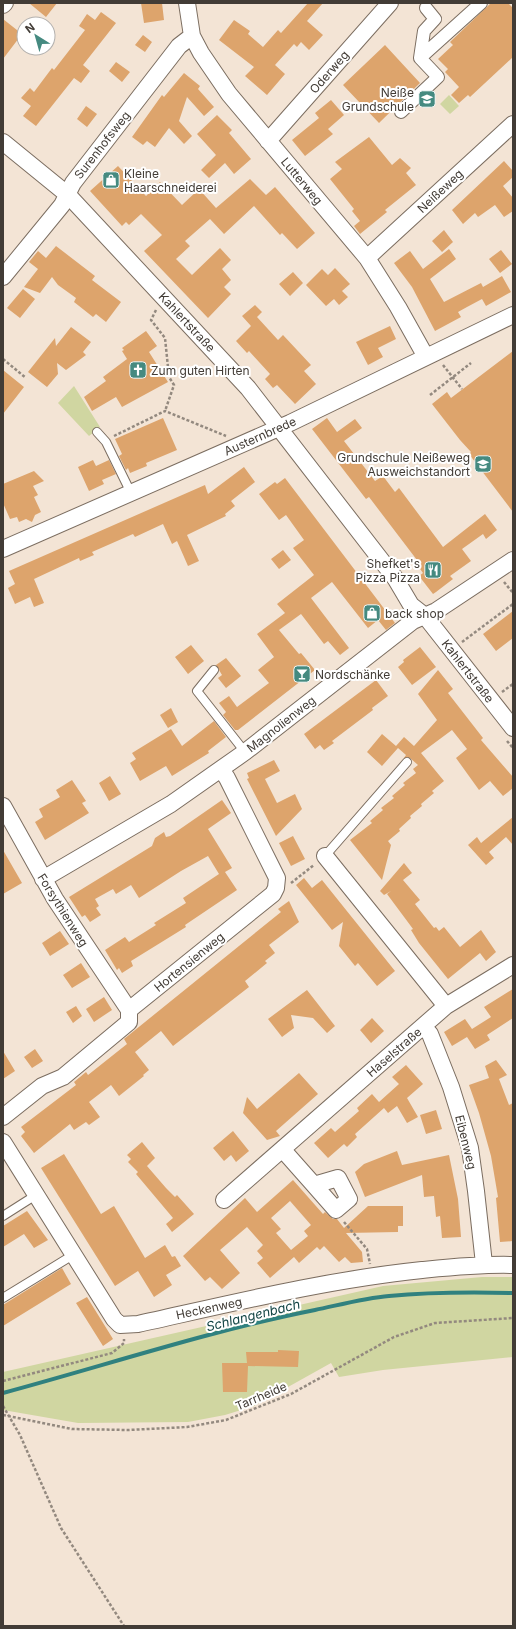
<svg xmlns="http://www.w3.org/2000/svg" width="516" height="1629" font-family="Inter,sans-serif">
<rect width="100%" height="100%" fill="#f3e4d5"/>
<path fill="#d0d6a1" d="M449,95l10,11 -9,8 -10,-10z
M74,386l26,41 -11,9 -31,-33z
M482,1277h31v80l-130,13 -44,7 -8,-14 -77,43 -29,9 -37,7 -110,1 -75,-13v-38l380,-86z"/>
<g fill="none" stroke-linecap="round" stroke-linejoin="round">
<path stroke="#30817f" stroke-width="4" d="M3,1393c104,-28 206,-62 312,-83 24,-5 50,-12 74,-14 41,-4 83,-4 124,-3"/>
</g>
<path fill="#dda46c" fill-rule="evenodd" d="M29,3h28l-11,14z
M141,3h21l2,17 -20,3z
M308,3h15l-16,18 16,14 -14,15 -8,-8 -4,5 -3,-3 -19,21 10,9 -18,21 -22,-19 9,-9 -35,-27 15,-20 16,11 -2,3 15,13 15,-17 3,3z
M491,3h17l5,5v49l-43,40 -2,-2 -9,8 -8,-8 8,-8 -14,-15 3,-3 -10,-10 15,-14 -3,-3z
M101,12l15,11 -33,42 7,6 -9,12 -7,-5 -38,48 -13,-10 8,-10 -10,-8 9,-10 4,4 18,-24 2,2 31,-40 -6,-4 8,-12 8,6z
M3,19l19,15 -19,25z
M143,35l9,7 -7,10 -10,-7z
M385,45l35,38 -41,40 -36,-38z
M116,62l14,10 -8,10 -13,-11z
M184,73l16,13 -2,3 16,18 -10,9 -17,-19 -8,24 13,15 -8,8 -15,-16 -14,19 -8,-6 -4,4 -11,-8 30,-42 2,2z
M331,100l13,15 -16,14 5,5 -28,22 -13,-16 27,-22 -4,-5z
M86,106l11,8 -10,13 -10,-8z
M217,115l15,15 -3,3 22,26 -17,15 -9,-11 -16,15 -8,-8 15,-15 -19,-21z
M369,137l23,28 8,-7 11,10 -5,5 10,12 -31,25 2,2 -27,22 -6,-8 6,-5 -8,-10 2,-2 -24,-30 12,-10 -7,-7z
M504,161l9,10v6l-10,9 10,12v13l-9,6 -9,-12 -17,12 -3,-4 -12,11 -11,-14z
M118,166l28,30 14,-14 22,23 17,-16 17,19 34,-29 16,16 9,-8 40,46 -18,16 -15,-16 -2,2 -26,-29 -30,28 -14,-15 -25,22 5,5 -14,13 16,16 28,-27 11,12 -9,9 9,11 -7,7 7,7 -23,24 -64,-67 18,-16 -21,-21 -12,11 -3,-3 -4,4 -32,-35z
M444,230l9,12 -11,10 -10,-11z
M56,246l39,30 -3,4 29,22 -15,20 -10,-8 -3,3 -19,-15 2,-4 -18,-13 -6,-8 -12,16 -16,-6 14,-18 -9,-7 9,-11 8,7z
M449,249l7,10 -26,20 14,23 37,-19 2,4 19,-11 9,16 -25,14 -4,-7 -15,8 -9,5 3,5 -26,14 -23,-44 -18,-24 16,-12 13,18z
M501,250l11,14 -12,9 -11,-14z
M335,268l15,16 -8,7 6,6 -9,8 -5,-6 -8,7 -20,-21 16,-16 6,6z
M293,272l10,11 -13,13 -11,-12z
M23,289l12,10 -15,19 -13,-10z
M255,305l7,7 -5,5 21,23 5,-5 28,30 -7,6 12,13 -21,20 -18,-19 -4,3 -8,-9 5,-5 -21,-23 -2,2 -11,-12 15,-15 -9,-10z
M390,326l6,13 -18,9 5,9 -15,8 -12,-23z
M71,327l20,15 -8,10 3,3 -20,15 -9,-7 1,11 -11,13 -19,-15 27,-34 1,8z
M146,331l11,15 -8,6 19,30 -46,25 -6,-10 -24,14 -8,-14 22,-16 -3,-4 24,-18 -5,-8 2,-1 -2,-2z
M513,351v161l-44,-58 2,-2 -11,-12 -28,-36 15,-12 4,6z
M3,370l21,17 -21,27z
M163,418l14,32 -31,13 1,3 -17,7 -2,-5 -2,2 -7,-14 3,-2 -7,-15z
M327,418l10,14 18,-13 7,9 -18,13 31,40 8,-5 12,16 4,-4 44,59 42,-33 12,16 -11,9 -3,-5 -21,15 9,12 -21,15 3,3 -17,13 -3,2 -14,-18 4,-3 -5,-7 2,-2 -51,-67 -3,2 -54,-70z
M93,460l3,6 13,-6 7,14 -14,6 2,4 -15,7 -11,-24z
M244,467l11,15 -24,19 4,5 -10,8 1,2 -39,19 12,26 -11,5 -11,-25 -5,3 -9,-20 -28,13 -2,-3 -41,18 2,3 -14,6 -1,-3 -45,21 10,24 -10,4 -4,-10 -15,7 -7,-16 7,-4 -6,-13 196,-86 3,9z
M34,471l10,10 -11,5 5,9 -4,2 7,15 -6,3 -3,7 -6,-3 -7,3 -2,-5 -7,2 -7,-16v-19z
M285,478l110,145 -9,7 -8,-10 -10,8 -36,-46 -21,16 38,50 -9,7 -12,-14 -4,3 -23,-30 -22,16 20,24 2,-1 14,17 -77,60h-3l-12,-15 3,-3 -7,-9 10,-7 8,11 32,-24 -11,-13 16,-13 -17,-23 28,-21 -8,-9 37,-29 -21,-27 11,-8 -18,-25 -7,5 -20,-26 16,-12 2,2z
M283,550l8,10 -12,9 -8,-10z
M513,611v27l-17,13 -13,-17z
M191,645l13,16 -16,13 -13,-17z
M420,647l16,20 -24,18 -14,-18 6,-5 -1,-2z
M226,658l15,18 -15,12 -8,-10 4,-3 -6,-10z
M438,670l15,19 -5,4 35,45 -2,2 32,37v11l-10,8 -13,-15 -11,9 -23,-32 11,-9 -15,-19 -31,23 23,28 -12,10 2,2 -13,11 1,2 -12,10 1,2 -12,11 1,2 -12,10 3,4 -9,35 -32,-40 22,-17 -2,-2 13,-11 -2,-2 13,-10 -2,-2 13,-11 -2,-2 13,-10 -3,-4 5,-4 -8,-7h-6l2,-3 -8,-7 -16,18 -15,-14 15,-18 14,12 8,-9 10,9 23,-26 -19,-26z
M376,680l12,16 -16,12 1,2 -41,31 2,2 -10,7 -4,-5 -5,4 -11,-15z
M171,708l7,14 -10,6 -8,-13z
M214,721l12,16 -18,14 1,2 -37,23 -6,-10 -26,15 -10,-18 6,-4 -4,-6 39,-24 11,17z
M274,760l6,11 -15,8 12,24 18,-9 7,15 -26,27 -29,-57 2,-1 -2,-5z
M110,776l11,18 -12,7 -10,-18z
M72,780l14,21 -4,2 7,10 -44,27 -10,-18 8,-5 -4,-8 21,-12 -4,-7z
M222,800l9,13 -23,16 24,39 -7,4 12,18 -52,35 1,2 -55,34 2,5 -11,7 -3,-5 -2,2 -12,-20 20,-13 4,5 27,-17 -2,-2 32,-20 -3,-5 36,-24 -11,-18 -27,15 -42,27 -8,-13 -15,9 -3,-5 -18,10 4,7 -3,2 5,7 -11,7 -5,-7 -3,2 -13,-20 83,-51 3,-8 9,-6 2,5 4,-1z
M513,817v28l-7,-8 -17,15 5,6 -8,7 -18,-20 9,-8 4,6z
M293,836l12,23 -14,7 -12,-23z
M3,850l19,33 -19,11z
M404,863l8,10 -9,7 17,20 -5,4 19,24 2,-1 3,4 5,-4 16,20 21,-17 15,22 -10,9 -6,-8 -32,26 -29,-36 -8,-13 2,-1 -26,-35 4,-3 -7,4 -4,-4z
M304,878l8,10 10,-8 73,91 -18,15 -19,-23 -3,3 -16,-20 4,-24 -11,8 -36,-45z
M289,901l10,21 -30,23 6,8 -10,8 2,2 -22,18 4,6 -76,59 -12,-15 -26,21 14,18 -6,5 1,1 -25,20 -8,-11 -22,17 11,15 -11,8 -3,-3 -12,8 -4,-6 -36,29 -13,-17 4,-4 -4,-5 55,-42 -2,-3 12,-10 2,3 39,-31 -3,-5 157,-127 -3,-3z
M60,931l9,13 -19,12 -8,-13z
M81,963l9,14 -18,11 -9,-13z
M513,989v29l-26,17 3,5 -15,9 -8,-12 -15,9 -8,-14 21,-13 7,10 19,-12 -7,-10z
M307,990l28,36 -8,7 -14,-15 -22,-3 3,13 -12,9 -14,-18z
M104,997l8,13 -18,12 -8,-13z
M76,1006l6,10 -9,7 -7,-11z
M372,1018l12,13 -13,12 -11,-13z
M35,1049l8,12 -11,7 -8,-11z
M3,1051l12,20 -12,8z
M496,1060l11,15 -8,4 10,26 4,-2v138l-13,1 -4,-44 2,-1 -7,-41 -12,-43 -10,-28 20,-7 -4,-12z
M406,1065l17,19 -16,14 11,19 -11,6 -10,-17 -9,7 -4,-5 -29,26 2,3 -10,10 -3,-3 -16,14 -14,-15 17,-15 4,4 24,-21 -2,-3 15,-14 7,8 20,-18 -7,-7z
M299,1073l19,21 -42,37 4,5 -13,4 -24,-27 4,-16 10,12z
M436,1110l6,19 -16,5 -6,-19z
M233,1131l16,20 -13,11 -5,-7 -7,6 -11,-13z
M142,1142l13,16 -8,8 19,22 9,9 2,-2 17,19 -22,18 -6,-8 7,-6 -37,-44 2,-2 -10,-10 3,-3 -4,-4z
M397,1151l5,14 47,-10 9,44 3,38 -19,1 -2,-22 -4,1 -2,-21 -10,1 -2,-22 -57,22 -10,-25 9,-8z
M64,1154l37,60 13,-8 31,52 20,-13 7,12 3,-1 6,10 -15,9 6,10 -18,12 -16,-26 -23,15 -74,-118z
M293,1180l30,34 2,-2 8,7h4l7,9 24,-22h35v20h-5v6l-52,1 16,19 1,10 -12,1 -6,-6 -6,5 -15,-16 -4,4 -3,-3 -18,16 -5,-6 -24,21 -13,-15 6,-5 -6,-7 6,-6 -16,-18 -27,23 20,23 -18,16 -12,-12 -5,4 -22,-25 62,-58 12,14zM290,1201l21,24 -7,6 4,5 -17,14 -15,-17 5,-4 -10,-11z
M27,1211l21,29 -14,8 -10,-14 -21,13v-21z
M62,1268l9,16 -68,42v-21z
M87,1297l26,42 -10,7 -27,-43z
M278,1350l21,1 -1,16 -50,-1 -1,26h-24l-1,-29h25l-1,-11h32z"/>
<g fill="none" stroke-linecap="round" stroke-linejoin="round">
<defs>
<path id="service" d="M97,432l9,10 25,51
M214,670l-17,21 48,61
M325,856l82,-94
M3,1216l33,-21
M3,1298l70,-43"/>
<path id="pedestrian" d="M420,58l61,-55
M401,112l37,-35 -18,-19 4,-27 11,-12 -9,-11"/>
<path id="minor" d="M187,3l5,33 9,17 28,41 138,164 31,49 28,50
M3,5l2,-2
M268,141l122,-138
M3,142l65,53 180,193 147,190 16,27 14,11 88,112
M367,258l146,-134
M3,277l59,-72 11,-22 106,-137 13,-10
M3,549l287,-126 223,-108
M3,806l52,93 74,111
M325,856l121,150
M43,879l128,-75 74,-52 168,-131 23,-10 77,-51
M423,1026l7,8 21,53 19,61 6,43 8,73
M3,1117l39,-31 21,-9 66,-55v-12l144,-116 3,-6 1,-10 -50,-100 -6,-9
M3,1142l111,177 6,6 18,-1c95,-21 188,-44 284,-54 31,-3 60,-6 91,-5
M283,1150l31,35 24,-7 11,21 -13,11 -22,-25
M224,1200l222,-194 67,-41"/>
</defs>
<use href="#service" stroke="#7b6d60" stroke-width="10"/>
<use href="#pedestrian" stroke="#7b6d60" stroke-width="14"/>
<use href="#minor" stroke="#7b6d60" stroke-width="18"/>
<path stroke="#93897f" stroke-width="2.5" stroke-dasharray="3 2" stroke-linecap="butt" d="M156,310l-5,10 14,18 4,39 5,8 -9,26
M3,359l23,19
M443,365l19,24
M430,395l41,-32
M114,436l51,-25 61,25
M504,582l9,11
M462,642l51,-38
M502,692l11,-8
M507,741l6,7
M291,883l23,-18
M344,1222l23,27 3,15
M3,1381l109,-28 12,-10v-4
M3,1406l17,29 41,93 63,98
M3,1415l69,14 56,1 59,-3 39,-7 65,-26 103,-57 41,-14 78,-5"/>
<use href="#service" stroke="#fff" stroke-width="8"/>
<use href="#pedestrian" stroke="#fff" stroke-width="12"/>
<use href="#minor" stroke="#fff" stroke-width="16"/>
</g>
<defs>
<symbol id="school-square" viewBox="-11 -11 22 22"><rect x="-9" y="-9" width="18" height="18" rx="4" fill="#458a80" stroke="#fff"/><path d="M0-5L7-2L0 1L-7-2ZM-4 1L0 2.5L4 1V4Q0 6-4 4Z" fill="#fff"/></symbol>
<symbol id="shop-square" viewBox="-11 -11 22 22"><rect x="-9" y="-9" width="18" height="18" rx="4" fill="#458a80" stroke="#fff"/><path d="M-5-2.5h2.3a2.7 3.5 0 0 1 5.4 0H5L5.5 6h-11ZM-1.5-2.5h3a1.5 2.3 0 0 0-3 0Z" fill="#fff"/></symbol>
<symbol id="church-square" viewBox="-11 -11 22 22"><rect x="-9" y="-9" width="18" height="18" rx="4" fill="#458a80" stroke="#fff"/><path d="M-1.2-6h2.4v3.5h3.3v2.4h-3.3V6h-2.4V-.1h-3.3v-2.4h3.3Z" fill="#fff"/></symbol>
<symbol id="restaurant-square" viewBox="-11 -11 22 22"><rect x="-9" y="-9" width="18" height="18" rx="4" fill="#458a80" stroke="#fff"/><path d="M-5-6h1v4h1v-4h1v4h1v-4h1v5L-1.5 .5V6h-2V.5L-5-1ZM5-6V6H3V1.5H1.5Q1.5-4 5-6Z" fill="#fff"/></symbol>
<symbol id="bar-square" viewBox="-11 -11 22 22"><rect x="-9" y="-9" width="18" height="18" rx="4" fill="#458a80" stroke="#fff"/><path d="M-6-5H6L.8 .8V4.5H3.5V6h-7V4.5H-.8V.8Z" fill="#fff"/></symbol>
</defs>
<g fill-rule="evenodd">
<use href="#school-square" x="417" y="89" width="20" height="20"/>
<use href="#shop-square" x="101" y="170" width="20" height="20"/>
<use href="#church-square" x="128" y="360" width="20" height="20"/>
<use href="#school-square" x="473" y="454" width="20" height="20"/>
<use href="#restaurant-square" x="423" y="560" width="20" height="20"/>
<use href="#shop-square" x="362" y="603" width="20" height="20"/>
<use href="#bar-square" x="292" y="664" width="20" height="20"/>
</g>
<g text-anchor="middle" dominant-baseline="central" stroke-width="4" stroke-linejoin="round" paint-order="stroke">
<g font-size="12" fill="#423c36" stroke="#fff">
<text transform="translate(329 72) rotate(-49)">Oderweg</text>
<text transform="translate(102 145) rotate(-52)">Surenhofsweg</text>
<text transform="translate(302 181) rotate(50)">Lutterweg</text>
<text transform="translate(440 191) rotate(-43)">Neißeweg</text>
<text transform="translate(187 322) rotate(47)">Kahlertstraße</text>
<text transform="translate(260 436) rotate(-24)">Austernbrede</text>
<text transform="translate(468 671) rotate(52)">Kahlertstraße</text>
<text transform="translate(281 724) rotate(-38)">Magnolienweg</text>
<text transform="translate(63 910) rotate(58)">Forsythienweg</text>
<text transform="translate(189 962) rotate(-39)">Hortensienweg</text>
<text transform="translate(394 1052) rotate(-41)">Haselstraße</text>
<text transform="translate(466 1142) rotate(76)">Eibenweg</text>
<text transform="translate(209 1308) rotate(-12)">Heckenweg</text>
<text transform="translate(261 1396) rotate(-23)">Tarrheide</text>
</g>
<g font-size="12" fill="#423c36" stroke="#fff" text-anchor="start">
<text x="414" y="92" text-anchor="end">Neiße<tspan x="414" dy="14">Grundschule</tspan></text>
<text x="124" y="173">Kleine<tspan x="124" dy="14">Haarschneiderei</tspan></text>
<text x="151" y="370">Zum guten Hirten</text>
<text x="470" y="457" text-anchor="end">Grundschule Neißeweg<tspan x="470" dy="14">Ausweichstandort</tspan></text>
<text x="420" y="563" text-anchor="end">Shefket's<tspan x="420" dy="14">Pizza Pizza</tspan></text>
<text x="385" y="613">back shop</text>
<text x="315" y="674">Nordschänke</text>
</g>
<g font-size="13" font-style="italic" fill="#154646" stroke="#fff">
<text transform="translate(253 1315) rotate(-14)">Schlangenbach</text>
</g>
</g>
<rect width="516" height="1629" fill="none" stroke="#423c36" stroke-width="8"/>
<g transform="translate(36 36) rotate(323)"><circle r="19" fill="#ffffff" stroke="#b3b1af"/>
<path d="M0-3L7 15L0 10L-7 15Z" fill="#458a80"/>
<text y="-6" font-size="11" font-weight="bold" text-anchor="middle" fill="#423c36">N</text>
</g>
</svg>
